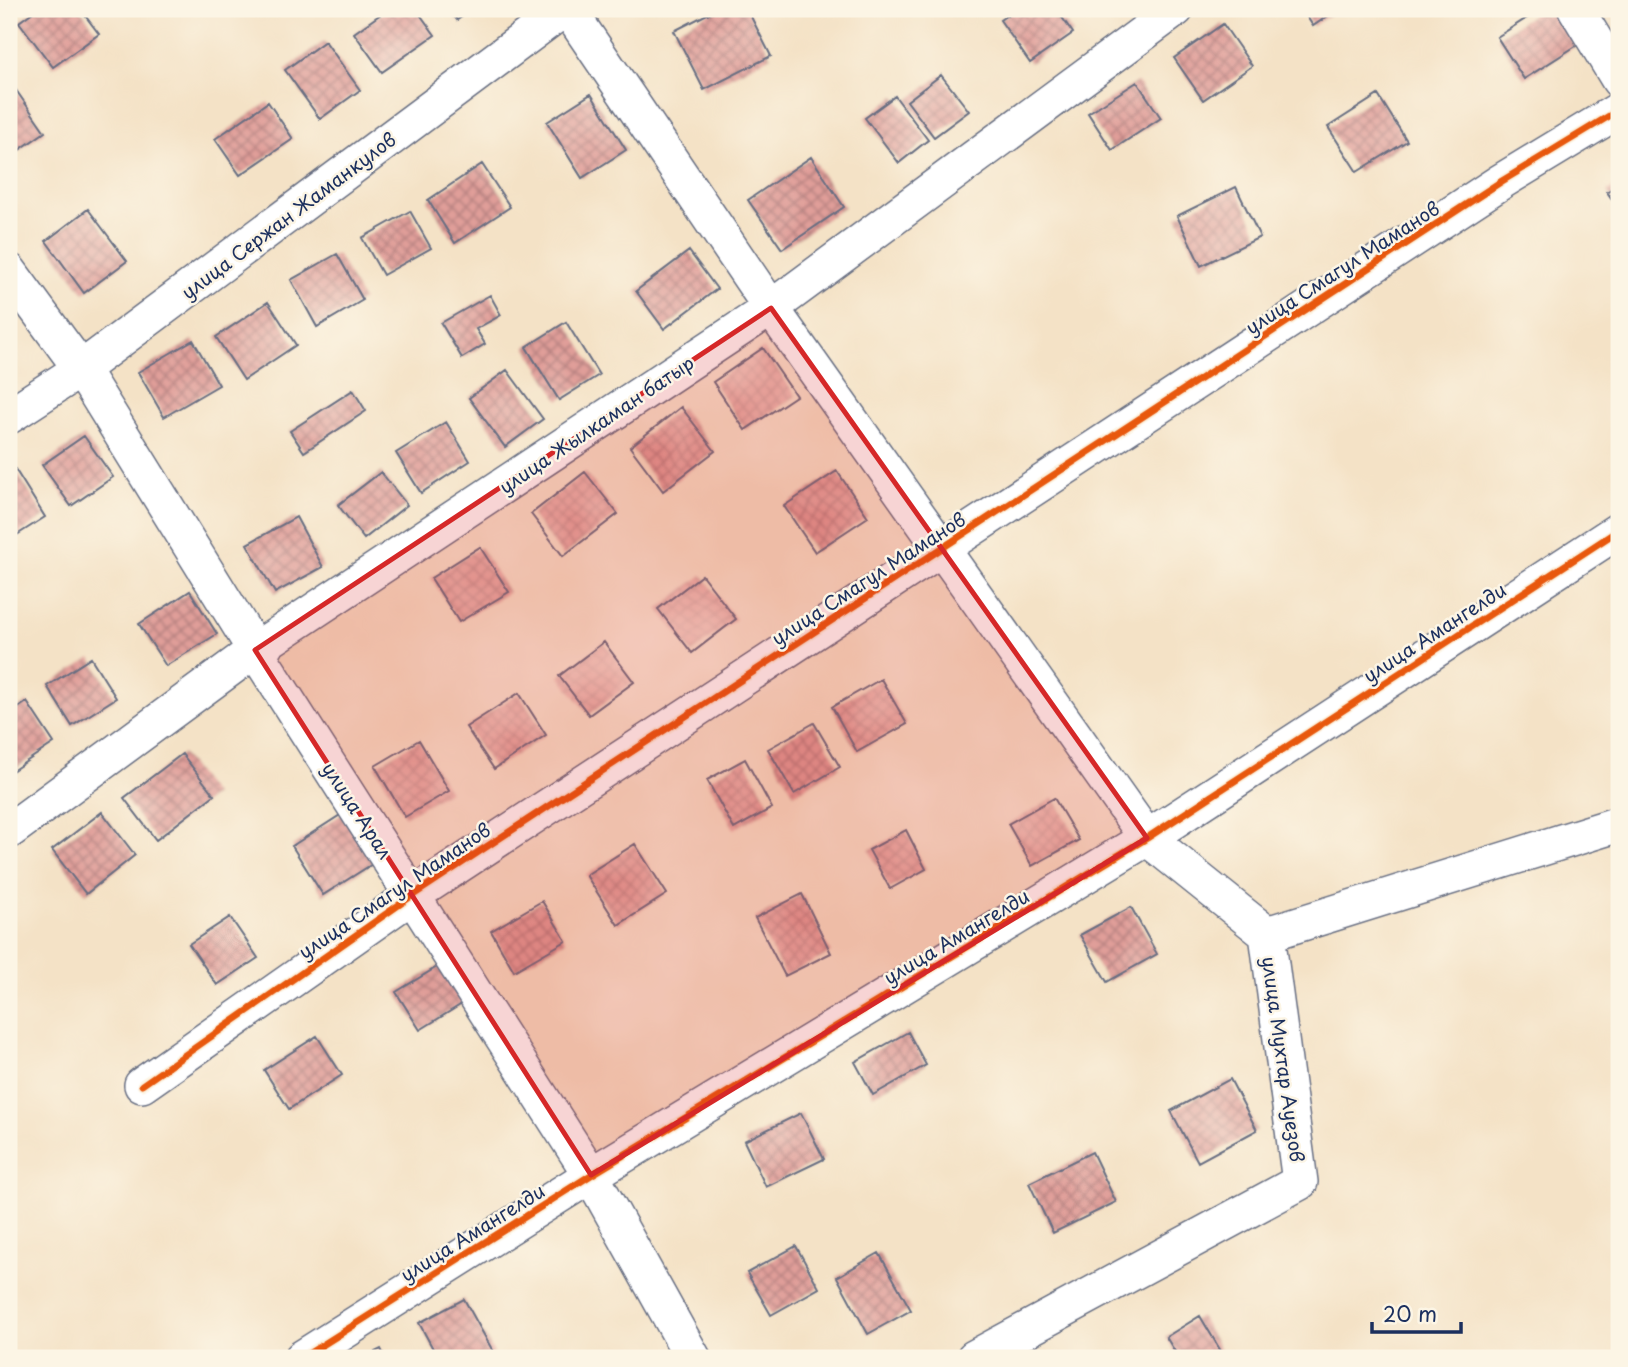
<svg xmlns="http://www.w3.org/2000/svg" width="1628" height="1367" font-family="'Playpen Sans',sans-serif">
<defs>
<pattern id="building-cross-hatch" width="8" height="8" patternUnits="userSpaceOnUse" patternTransform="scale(1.75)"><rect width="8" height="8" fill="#e09e99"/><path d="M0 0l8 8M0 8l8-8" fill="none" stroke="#b58180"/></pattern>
</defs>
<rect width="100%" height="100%" fill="#fcf5e5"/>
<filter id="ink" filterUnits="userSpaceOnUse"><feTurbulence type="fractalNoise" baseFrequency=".0143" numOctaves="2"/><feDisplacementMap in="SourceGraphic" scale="14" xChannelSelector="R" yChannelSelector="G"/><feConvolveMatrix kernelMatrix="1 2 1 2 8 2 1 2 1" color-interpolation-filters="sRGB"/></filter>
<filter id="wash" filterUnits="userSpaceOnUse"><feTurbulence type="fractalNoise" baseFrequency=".00686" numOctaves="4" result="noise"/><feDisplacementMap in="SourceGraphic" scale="28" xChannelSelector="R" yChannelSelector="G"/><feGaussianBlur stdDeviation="1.57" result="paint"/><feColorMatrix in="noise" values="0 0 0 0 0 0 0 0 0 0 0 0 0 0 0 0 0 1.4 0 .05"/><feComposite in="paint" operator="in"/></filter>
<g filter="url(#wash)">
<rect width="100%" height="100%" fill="#f4e2c6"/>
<g id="blocks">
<path fill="url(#building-cross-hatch)" d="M37,9h43l19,25 -46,33 -34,-45z
M388,9h28l19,26 -53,37 -28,-39z
M449,9h24l-16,11z
M717,9h30l24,47 -67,34 -30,-59z
M1016,9h40l17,24 -43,30 -30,-43z
M1302,9h36l-25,17z
M1541,9h15l23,35 -55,35 -27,-42z
M1223,24l29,42 -49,34 -29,-42z
M325,41l35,49 -40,29 -35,-49z
M941,75l28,36 -35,26 -27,-36z
M9,80l36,52 -36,25z
M1137,82l24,36 -49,32 -24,-37z
M591,94l35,56 -44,28 -35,-56z
M1378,95l29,46 -50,31 -29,-45z
M895,96l33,44 -29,23 -34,-45z
M268,102l25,37 -53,36 -25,-36z
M811,157l33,50 -62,42 -34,-49z
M482,164l28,43 -55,36 -27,-43z
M1619,183v26l-12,-17z
M1236,187l24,50 -59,29 -24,-50z
M88,209l39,52 -43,32 -38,-52z
M410,211l21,37 -48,27 -21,-37z
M689,251l28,38 -53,40 -28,-38z
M337,254l26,46 -46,27 -26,-47z
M490,295l11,20 -25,14 9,15 -23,14 -21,-35z
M268,302l28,43 -52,35 -28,-43z
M566,322l33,53 -40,25 -33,-53z
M193,340l26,45 -55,32 -26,-45z
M763,348l33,48 -51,34 -32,-48z
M507,370l36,49 -38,28 -36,-49z
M353,390l13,21 -62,41 -14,-21z
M681,407l34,44 -52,40 -33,-44z
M446,422l24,39 -49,32 -25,-40z
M84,436l29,41 -42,29 -29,-41z
M10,461l35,56 -36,23v-78z
M837,471l31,46 -53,35 -31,-46z
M381,472l26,33 -43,34 -26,-34z
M585,472l33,42 -55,42 -32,-42z
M296,517l27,50 -48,26 -28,-49z
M480,547l29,45 -50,30 -28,-44z
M702,575l34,44 -44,34 -34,-44z
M190,591l27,43 -51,32 -27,-42z
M604,642l30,40 -45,33 -30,-39z
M91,658l25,40 -44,28 -25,-40z
M881,679l26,45 -50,28 -25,-45z
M519,693l27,42 -52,34 -28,-42z
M27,702l27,41 -45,30v-59z
M814,723l26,44 -46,27 -26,-45z
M419,740l30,51 -44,26 -30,-51z
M182,754l32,41 -58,45 -32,-42z
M745,759l27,49 -38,21 -27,-49z
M1054,798l25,42 -47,26 -24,-42z
M102,812l33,43 -49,39 -34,-44z
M345,812l32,49 -54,34 -31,-49z
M906,830l20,39 -36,20 -21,-39z
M635,844l32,50 -49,31 -32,-50z
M802,894l29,59 -46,23 -30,-58z
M542,901l24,40 -52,30 -23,-40z
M1131,907l26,47 -50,28 -27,-47z
M230,917l28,41 -41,27 -28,-41z
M442,964l23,38 -45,28 -24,-38z
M908,1032l18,33 -53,30 -18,-33z
M317,1036l25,39 -53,34 -25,-39z
M1230,1079l27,51 -59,32 -27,-51z
M801,1113l23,46 -58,28 -22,-46z
M1092,1152l24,50 -63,31 -24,-50z
M796,1246l23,42 -48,27 -24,-42z
M879,1253l32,57 -43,24 -31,-57z
M464,1299l30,54 -10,5h-46l-19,-35z
M1200,1316l25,42h-46l-13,-21z
M381,1349l4,9h-22z"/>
</g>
</g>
<g filter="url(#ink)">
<use href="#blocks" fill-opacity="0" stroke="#676e82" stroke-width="2"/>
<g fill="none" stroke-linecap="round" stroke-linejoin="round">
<defs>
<path id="minor" d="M568,9l203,299 376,530 120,96
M1576,9l43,71
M9,271l72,98 174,281 336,525 102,183
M9,416l72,-47 483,-360
M9,831l246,-181 516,-342 405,-299
M1267,934l352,-110
M142,1085l271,-190 1089,-714 117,-71
M302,1358l289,-183 556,-337 472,-308
M974,1358l326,-176 -33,-248"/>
</defs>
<use href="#minor" stroke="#676e82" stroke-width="38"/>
<use href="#minor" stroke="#fff" stroke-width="35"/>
<defs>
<path id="cycleway" d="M142,1085l271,-190 1089,-714 117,-71
M302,1358l289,-183 556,-337 472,-308"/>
</defs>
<use href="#cycleway" stroke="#fcf5e5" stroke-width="11"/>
<use href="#cycleway" stroke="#e8590c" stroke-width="7"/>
</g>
</g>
<path fill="#d62828" fill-opacity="0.2" stroke="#d62828" stroke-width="5" stroke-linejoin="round" d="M771,308l376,530 -556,337 -336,-525z"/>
<g text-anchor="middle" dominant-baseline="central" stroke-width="5" stroke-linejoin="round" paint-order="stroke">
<g font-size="19" fill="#1b2f5e" stroke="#fcf5e5">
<text transform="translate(288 215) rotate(-37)">улица Сержан Жаманкулов</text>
<text transform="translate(1342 267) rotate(-33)">улица Смагул Маманов</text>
<text transform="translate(596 424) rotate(-34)">улица Жылкаман батыр</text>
<text transform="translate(868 578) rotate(-33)">улица Смагул Маманов</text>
<text transform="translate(1434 632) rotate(-33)">улица Амангелди</text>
<text transform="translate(358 810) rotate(57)">улица Арал</text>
<text transform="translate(394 890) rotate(-34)">улица Смагул Маманов</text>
<text transform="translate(956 936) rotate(-31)">улица Амангелди</text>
<text transform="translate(1284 1059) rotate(82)">улица Мухтар Ауезов</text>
<text transform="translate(472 1232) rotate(-32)">улица Амангелди</text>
</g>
</g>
<rect width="1628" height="1367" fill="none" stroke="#fcf5e5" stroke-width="35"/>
<path d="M1372 1322v10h89v-10" fill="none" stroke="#1b2f5e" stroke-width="3.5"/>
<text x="1383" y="1322" font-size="21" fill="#1b2f5e" stroke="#fcf5e5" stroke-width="5" paint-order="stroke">20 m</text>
</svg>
